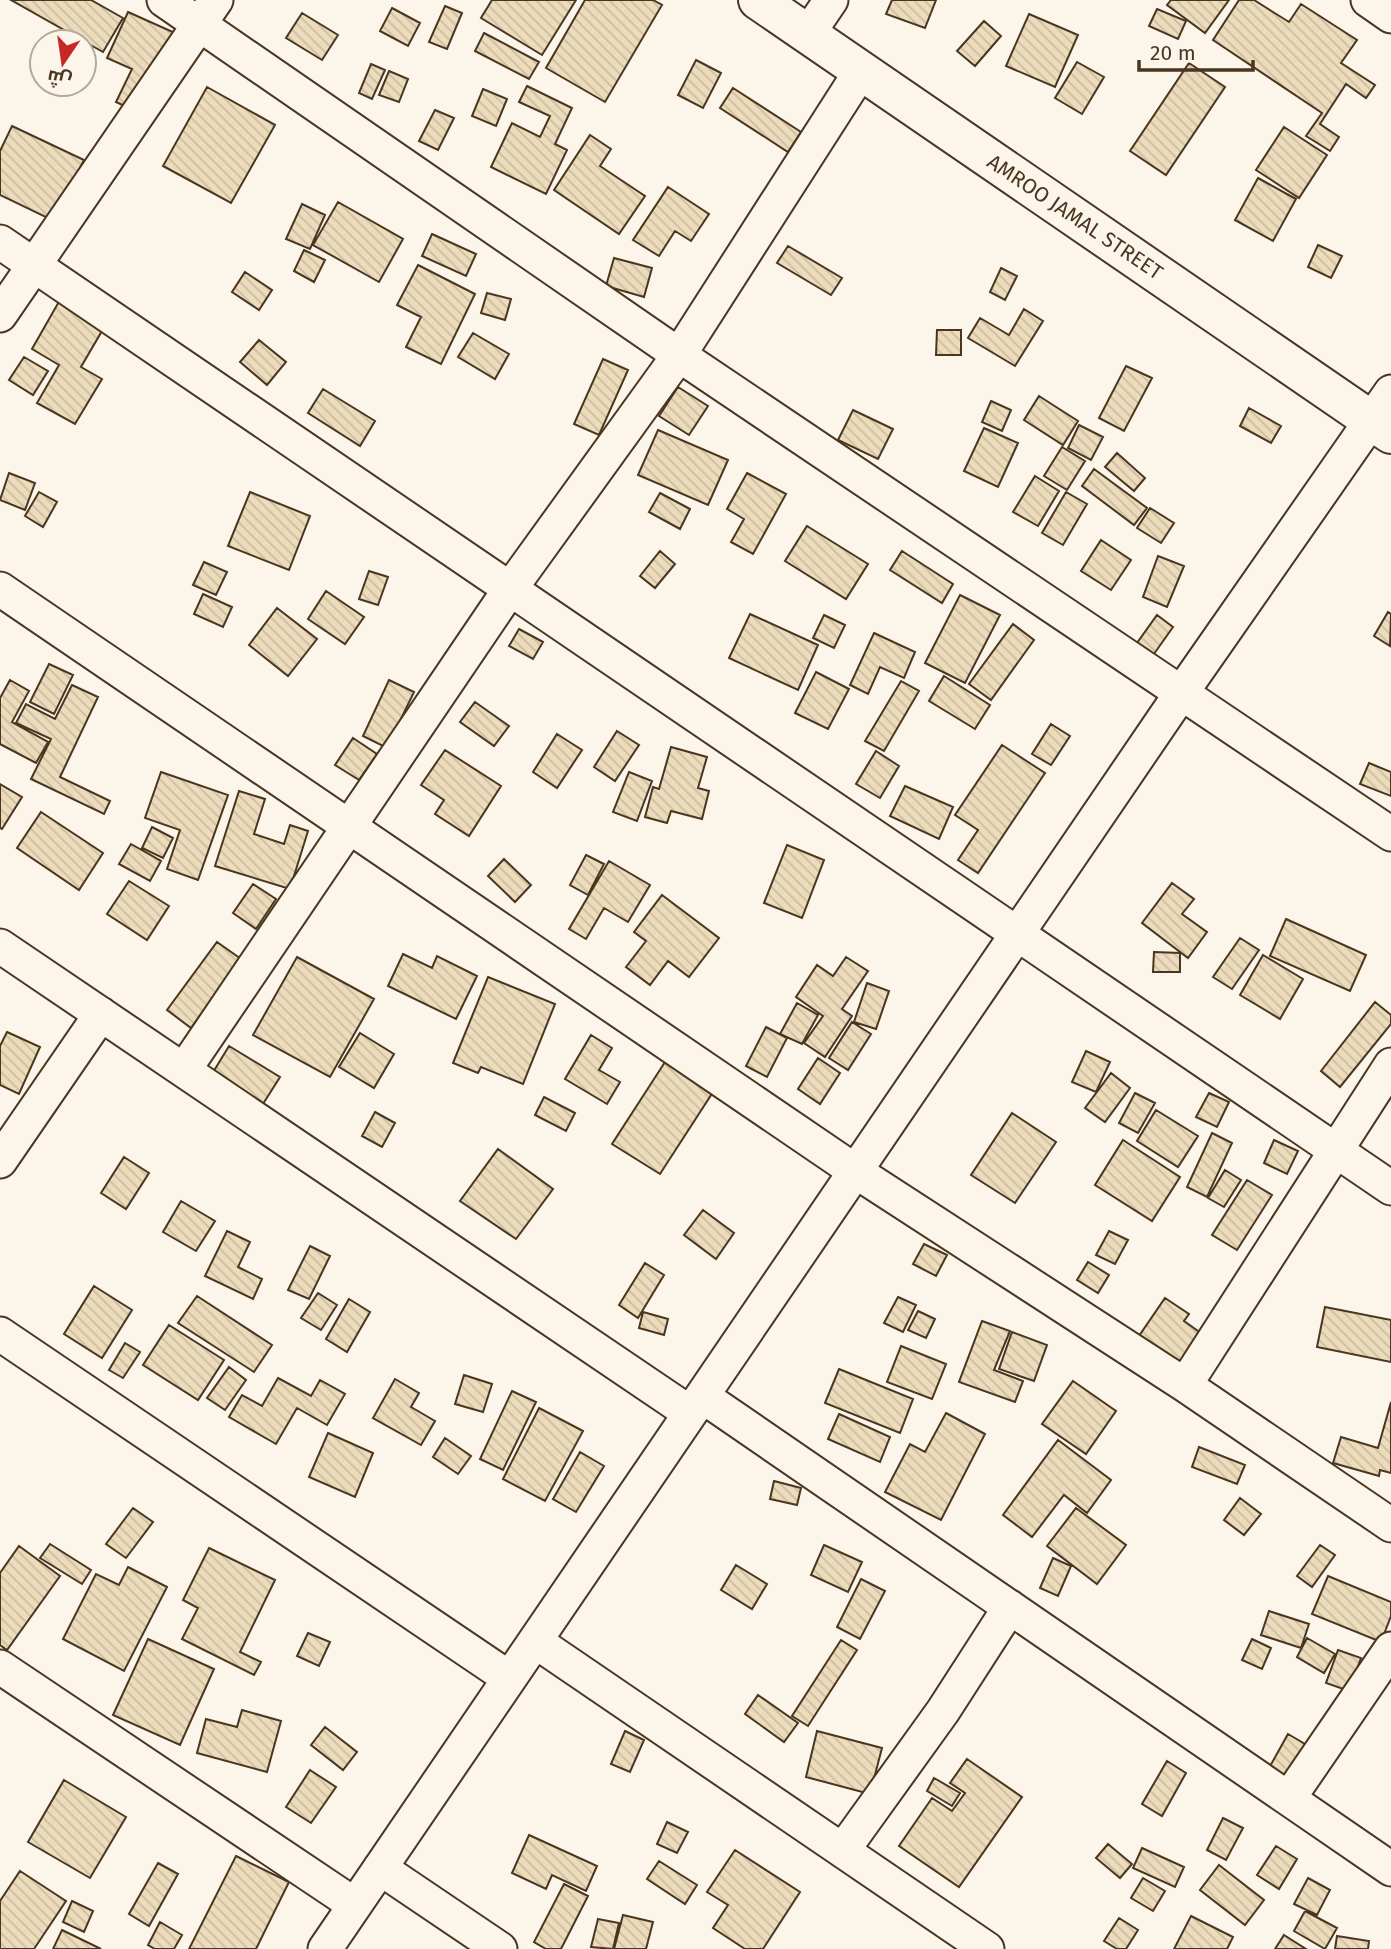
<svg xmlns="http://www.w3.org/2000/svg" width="1391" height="1949" font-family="'Fira Sans',Cairo,sans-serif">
<defs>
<pattern id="building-back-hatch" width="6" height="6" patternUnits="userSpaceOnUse" patternTransform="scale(1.75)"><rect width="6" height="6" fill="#ecdcbc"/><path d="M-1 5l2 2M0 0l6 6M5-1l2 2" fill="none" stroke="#ccbda1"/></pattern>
</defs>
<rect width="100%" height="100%" fill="#fbf6e9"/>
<path fill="url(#building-back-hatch)" stroke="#4a3520" stroke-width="2" d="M11,0h80l32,18 -20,34z
M492,0h84l-34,55 -61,-37z
M585,0h68l9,5 -57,97 -59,-34z
M892,0h44l-11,28 -39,-14z
M1171,0h58l-24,33 -38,-28z
M1239,0h15l35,22 12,-18 56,36 -16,23 34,22 -9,13 -20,-14 -26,40 19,13 -9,14 -24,-15 16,-23 -109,-73z
M445,6l17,7 -15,36 -18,-7z
M392,8l28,15 -12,23 -28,-15z
M1157,9l29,12 -8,18 -29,-13z
M128,12l47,21 -38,79 -21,-10 16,-33 -25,-11z
M302,13l36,22 -16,25 -36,-22z
M1029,14l49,21 -23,52 -49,-21z
M984,21l17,15 -26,30 -18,-15z
M484,33l55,29 -10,17 -54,-28z
M696,60l25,13 -18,35 -25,-13z
M1077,62l27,15 -22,37 -27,-16z
M1189,63l36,24 -59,88 -36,-24z
M371,64l14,6 -13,29 -13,-6z
M389,71l19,8 -9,23 -20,-7z
M527,86l45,22 -17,36 12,6 -21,44 -55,-27 21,-44 28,14 10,-21 -31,-14z
M207,87l68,38 -44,78 -68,-37z
M733,88l68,44 -13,20 -68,-44z
M483,89l24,10 -11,27 -24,-10z
M435,110l19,8 -16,32 -19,-9z
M12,126l72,34 -30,61 -54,-26v-44z
M1284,127l43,28 -28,43 -43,-28z
M590,135l21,14 -11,17 45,30 -26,38 -65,-44z
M1258,178l38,21 -23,42 -38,-21z
M668,187l41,27 -18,27 -16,-10 -16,25 -26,-16z
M338,202l65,37 -24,43 -66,-37z
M302,204l23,11 -15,34 -24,-10z
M432,234l44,20 -10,22 -44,-20z
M1318,245l24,11 -11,22 -23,-11z
M788,246l54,32 -11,17 -54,-32z
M304,250l21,10 -11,22 -20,-11z
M614,258l38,10 -8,29 -38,-11z
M418,265l57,29 -34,70 -35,-17 15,-30 -24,-12z
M1001,268l16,8 -12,24 -15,-8z
M245,272l27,18 -13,20 -27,-18z
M487,293l24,6 -6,21 -24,-7z
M61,298l45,26 -25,43 21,12 -27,45 -38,-21 22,-38 -27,-16z
M1024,309l19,12 -28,45 -47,-28 12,-20 29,17z
M937,330h24v25h-25z
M473,333l36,21 -14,25 -37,-22z
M259,340l27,22 -19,23 -27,-23z
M24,357l24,14 -15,24 -24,-15z
M603,359l25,11 -29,65 -25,-11z
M1126,366l26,12 -28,53 -25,-13z
M678,387l30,19 -19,29 -30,-19z
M323,389l52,32 -15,25 -52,-33z
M1039,396l39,25 -15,24 -39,-25z
M991,401l20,9 -9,21 -20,-9z
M1249,408l32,18 -10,17 -31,-17z
M853,410l40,19 -15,30 -40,-19z
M1079,425l24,12 -12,23 -23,-12z
M984,428l34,15 -20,44 -34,-16z
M658,430l70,30 -20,45 -70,-30z
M1062,447l23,14 -18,29 -23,-14z
M1117,453l28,25 -11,13 -29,-24z
M1094,469l53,39 -13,17 -52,-39z
M9,473l26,10 -10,27 -25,-10z
M747,473l39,21 -33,60 -22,-12 13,-23 -17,-10z
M1035,476l24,15 -21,35 -25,-14z
M39,492l18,10 -14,25 -18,-11z
M250,492l60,24 -21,54 -61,-24z
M1066,492l21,12 -24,41 -21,-12z
M660,493l30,16 -10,20 -31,-17z
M1150,508l24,15 -13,20 -24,-15z
M807,526l61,38 -22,35 -61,-38z
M1101,540l30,20 -20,30 -30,-19z
M660,551l15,13 -20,24 -15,-12z
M902,551l51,33 -11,19 -52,-33z
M1158,556l26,10 -17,41 -24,-10z
M204,562l23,10 -11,23 -23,-10z
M369,571l19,6 -10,28 -19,-6z
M326,591l38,26 -19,27 -37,-25z
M203,594l29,13 -9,20 -29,-13z
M960,595l40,20 -35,68 -40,-20z
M277,608l40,31 -29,37 -39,-31z
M1388,612l3,2 -1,32 -16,-10z
M750,614l68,31 -20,45 -69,-32z
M824,615l21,10 -11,23 -21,-10z
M1157,615l16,12 -24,34 -17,-11z
M1013,624l21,16 -43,60 -22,-16z
M519,629l24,13 -10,17 -24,-13z
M874,633l41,19 -11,26 -24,-11 -12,27 -18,-9z
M49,664l24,11 -19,39 -24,-12z
M816,672l33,17 -21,40 -33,-16z
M944,676l46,29 -15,24 -46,-28z
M10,680l19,11 -17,31 36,20 -12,21 -36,-19v-46z
M389,680l25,12 -27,56 -24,-12z
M901,681l18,10 -35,60 -19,-10z
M72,685l26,12 -38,80 50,24 -6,13 -73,-35 20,-40 -35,-16 10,-19 29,15z
M475,702l34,24 -15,20 -34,-24z
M1051,724l19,12 -19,29 -19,-11z
M617,731l22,14 -24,36 -21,-14z
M557,734l25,16 -25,38 -24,-16z
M353,738l24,16 -18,26 -24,-15z
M1002,745l43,28 -67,100 -20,-13 20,-30 -23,-15z
M671,747l36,10 -9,31 11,3 -7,28 -31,-8 -4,12 -22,-6 8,-30 6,2z
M445,750l56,36 -32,50 -34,-22 9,-14 -23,-15z
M876,751l23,15 -19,32 -24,-14z
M1369,763l22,9v24l-31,-12z
M161,772l67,23 -30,85 -31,-11 13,-39 -35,-12z
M629,772l23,9 -15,40 -24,-9z
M0,784l22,13 -20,32 -2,-1z
M905,786l48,21 -14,32 -49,-23z
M239,791l26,8 -11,35 30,10 6,-19 18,6 -18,58 -75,-23z
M41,812l62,41 -24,37 -62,-42z
M152,827l21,11 -10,20 -21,-10z
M131,844l30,17 -11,20 -31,-17z
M787,845l37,15 -22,58 -38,-15z
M586,855l18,9 -16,31 -18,-10z
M504,859l27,26 -16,17 -27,-26z
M609,861l41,24 -22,37 -24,-14 -18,31 -17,-10z
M129,881l40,25 -22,34 -40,-26z
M1172,883l22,16 -12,15 25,18 -19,26 -46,-35z
M253,884l23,15 -20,30 -23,-16z
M662,895l57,43 -30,39 -21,-16 -18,24 -24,-18 20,-26 -12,-9z
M1286,919l80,36 -16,36 -80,-35z
M1240,938l19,12 -27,39 -19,-12z
M217,942l24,17 -50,69 -24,-18z
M1154,952l26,1v19h-27z
M403,954l29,14 5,-12 40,20 -21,43 -68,-33z
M1263,955l40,24 -23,40 -40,-24z
M297,957l77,42 -44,78 -77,-42z
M846,957l22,14 -26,38 10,7 -27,41 -21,-14 19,-27 -27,-19 21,-32 16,11z
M488,977l67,27 -32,80 -42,-17 -3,6 -25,-10z
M867,983l22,8 -13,38 -22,-7z
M1375,1002l16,13v9l-51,63 -19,-16z
M797,1003l21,12 -16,29 -22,-10z
M852,1022l19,12 -23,36 -19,-12z
M766,1027l21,11 -20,39 -21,-11z
M7,1032l33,15 -21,47 -19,-9v-39z
M360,1033l34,21 -20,34 -35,-21z
M591,1035l21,13 -13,22 21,12 -13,22 -42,-25z
M229,1046l51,31 -17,27 -51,-30z
M1086,1051l24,11 -14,30 -24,-10z
M818,1058l22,15 -20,31 -22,-15z
M665,1062l48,30 -53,82 -48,-30z
M1111,1073l19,15 -25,34 -20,-14z
M1135,1093l20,10 -17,30 -19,-10z
M1209,1093l20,9 -12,25 -21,-10z
M544,1097l31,16 -9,18 -31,-16z
M1156,1110l42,26 -20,31 -41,-26z
M375,1112l20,11 -13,24 -20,-11z
M1012,1113l44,29 -41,61 -44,-28z
M1212,1133l20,10 -25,54 -20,-10z
M1123,1140l57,37 -28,44 -57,-36z
M1274,1140l24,11 -11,23 -23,-11z
M498,1149l55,40 -37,50 -56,-38z
M124,1157l25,16 -23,36 -25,-16z
M1225,1170l16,10 -17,27 -16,-9z
M1247,1180l25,15 -35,55 -25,-15z
M181,1201l34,20 -19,30 -33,-19z
M703,1210l31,23 -18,26 -32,-24z
M227,1231l23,11 -12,25 24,12 -9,20 -48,-23z
M1109,1231l19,9 -13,24 -19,-9z
M924,1244l23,11 -11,21 -23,-12z
M310,1246l20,10 -21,43 -21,-9z
M1088,1262l21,13 -11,18 -21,-13z
M645,1263l19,12 -26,43 -19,-13z
M94,1286l38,24 -30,48 -38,-24z
M318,1293l19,12 -16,25 -20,-12z
M197,1296l75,49 -18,27 -76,-49z
M898,1297l18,8 -13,27 -19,-9z
M1165,1298l24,16 -5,7 21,15 -20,30 -46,-30z
M349,1299l21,13 -23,40 -21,-13z
M1325,1307l66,13v42l-74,-15z
M918,1311l17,8 -9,19 -18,-8z
M643,1312l25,7 -4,16 -25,-7z
M982,1321l28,10 -16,39 29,11 -8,21 -56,-20z
M169,1325l55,35 -26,40 -55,-35z
M1012,1332l35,13 -13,36 -35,-12z
M125,1343l15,9 -17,26 -14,-8z
M901,1346l45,18 -14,35 -45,-17z
M229,1367l17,13 -21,30 -18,-12z
M839,1369l74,30 -13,34 -75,-30z
M464,1375l28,9 -9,28 -28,-8z
M278,1378l33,18 9,-16 25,14 -18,31 -30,-17 -21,36 -47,-27 13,-22 20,11z
M395,1379l24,14 -8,14 24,14 -14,24 -48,-27z
M1073,1381l43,30 -30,43 -44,-30z
M512,1391l24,11 -33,68 -23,-11z
M1391,1402v71l-11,-3 -1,6 -46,-13 8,-26 37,11z
M539,1408l44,23 -38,70 -42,-22z
M946,1413l39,21 -44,86 -56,-28 25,-48 15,8z
M839,1414l51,23 -10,25 -52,-23z
M328,1433l45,20 -18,44 -46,-20z
M445,1438l26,18 -13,18 -25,-17z
M1058,1440l53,40 -24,33 -23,-18 -32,42 -29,-22z
M1199,1447l46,18 -8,19 -45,-17z
M580,1452l24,14 -28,46 -23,-13z
M774,1481l27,7 -4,17 -27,-6z
M1240,1498l21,16 -17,21 -20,-15z
M133,1508l20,14 -27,36 -20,-14z
M1076,1508l50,37 -29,39 -50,-38z
M50,1544l41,26 -9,14 -42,-26z
M824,1545l38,17 -14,30 -37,-17z
M1320,1545l15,10 -23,32 -15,-11z
M19,1546l41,30 -53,74 -7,-5v-72z
M209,1548l66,32 -35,72 21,10 -7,13 -72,-36 16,-31 -15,-8z
M1053,1558l18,8 -13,30 -18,-8z
M736,1565l31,19 -15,25 -31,-19z
M128,1567l39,20 -43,84 -61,-32 33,-65 23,11z
M1328,1576l63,26v14l-10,26 -69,-28z
M861,1579l24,12 -25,48 -23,-12z
M1269,1611l40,13 -8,24 -40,-13z
M308,1633l22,9 -11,24 -22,-10z
M1307,1638l28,16 -11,19 -27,-16z
M148,1639l66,30 -34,76 -67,-30z
M1252,1639l19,9 -9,21 -20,-9z
M841,1640l16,10 -49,76 -16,-10z
M1338,1650l23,8 -12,33 -23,-8z
M758,1695l40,28 -14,19 -39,-28z
M242,1710l39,11 -14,51 -70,-19 9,-34 31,8z
M325,1727l32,25 -14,18 -32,-25z
M625,1731l19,9 -14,32 -19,-8z
M817,1731l65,17 -12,46 -64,-17z
M1288,1734l29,17 -19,34 -29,-17z
M967,1759l55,38 -63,90 -60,-41 33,-48 20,13 13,-18 -15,-10z
M1167,1761l19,12 -24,43 -20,-12z
M310,1770l26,17 -25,36 -25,-16z
M934,1778l26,15 -8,13 -25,-15z
M64,1780l62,37 -36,61 -62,-36z
M1223,1818l20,10 -17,32 -19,-10z
M667,1822l21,10 -11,21 -20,-9z
M529,1835l68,31 -11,25 -34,-16 -6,14 -34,-16z
M1108,1844l24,20 -12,14 -24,-20z
M1276,1846l21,13 -18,30 -22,-14z
M1142,1848l42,19 -9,20 -42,-19z
M735,1850l65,42 -37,57h-18l-32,-21 15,-23 -21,-13z
M236,1856l53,26 -33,67h-67z
M659,1861l38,24 -12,19 -38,-25z
M158,1863l20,11 -29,52 -20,-12z
M1219,1865l45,35 -19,25 -45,-35z
M20,1871l46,30 -32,48h-34v-48z
M1143,1878l22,13 -12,20 -22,-13z
M1308,1878l22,12 -13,25 -23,-11z
M564,1884l24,12 -27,53h-15l-12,-7z
M72,1901l21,10 -9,21 -21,-10z
M1305,1911l32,17 -12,21 -31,-18z
M623,1915l30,7 -7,27h-32z
M1191,1916l42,21 -6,12h-53z
M1119,1918l19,12 -12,19h-9l-13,-8z
M598,1919l21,4 -6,26 -22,-2z
M160,1922l22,13 -8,14h-19l-7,-4z
M62,1930l39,19h-48z
M1284,1935l22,14h-31z
M1337,1936l32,5 -1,8h-33z"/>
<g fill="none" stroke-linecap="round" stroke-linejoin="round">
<defs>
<path id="minor" d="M164,0l515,355 712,479
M1368,0l23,16
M808,34l23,-34
M0,242l1391,946
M0,315l216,-315
M0,589l855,582 330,214 206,140
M0,946l690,467
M184,1070l326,-481 169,-234 182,-284
M0,1161l101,-147
M0,1334l509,344
M1185,1385l206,-320
M702,1396l689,473
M535,1641l452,308
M0,1667l355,238
M1289,1798l102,-149
M843,1850l100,-139 67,-104
M380,1868l120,81
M325,1949l857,-1257 209,-300"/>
<path id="tertiary" d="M758,0l633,434"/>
</defs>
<use href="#minor" stroke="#4a3520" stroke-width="37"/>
<use href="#tertiary" stroke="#4a3520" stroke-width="42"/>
<use href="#minor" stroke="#fbf6e9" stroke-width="33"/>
<use href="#tertiary" stroke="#fbf6e9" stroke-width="38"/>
</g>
<g text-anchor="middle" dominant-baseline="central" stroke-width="5" stroke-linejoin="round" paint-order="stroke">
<g font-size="21" fill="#4a3520" stroke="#fbf6e9">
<text transform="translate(1075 217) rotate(34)">AMROO JAMAL STREET</text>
</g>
</g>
<g transform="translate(63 63) rotate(193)"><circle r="33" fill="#fbf6e9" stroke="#b4a999" stroke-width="2"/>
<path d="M0-5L12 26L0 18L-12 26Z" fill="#c62828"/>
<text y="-10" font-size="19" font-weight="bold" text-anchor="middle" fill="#4a3520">ش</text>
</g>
<path d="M1139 60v10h114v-10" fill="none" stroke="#4a3520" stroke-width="3.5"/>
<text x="1150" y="60" font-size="21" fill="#4a3520" stroke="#fbf6e9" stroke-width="5" paint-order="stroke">20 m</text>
</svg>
